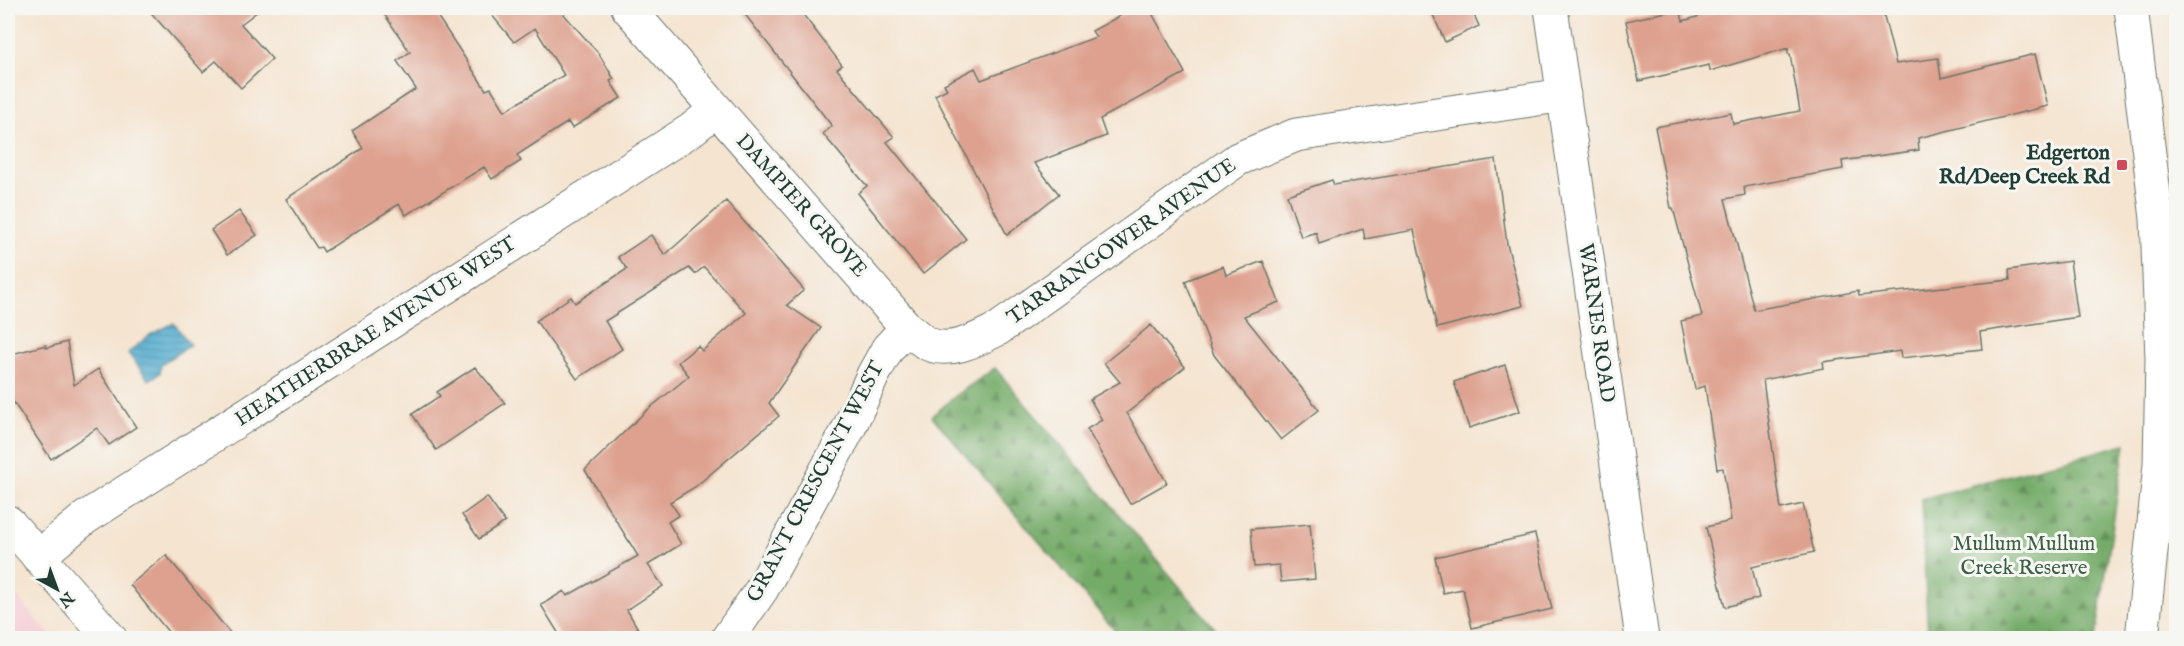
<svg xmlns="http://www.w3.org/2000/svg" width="2184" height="646" font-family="'IM FELL English',serif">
<defs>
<pattern id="forest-firs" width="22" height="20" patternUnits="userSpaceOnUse" patternTransform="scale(1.5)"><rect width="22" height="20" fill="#74ab68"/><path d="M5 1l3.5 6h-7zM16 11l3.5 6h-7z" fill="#5f8c56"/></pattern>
<pattern id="water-rules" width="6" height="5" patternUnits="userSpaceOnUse" patternTransform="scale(1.5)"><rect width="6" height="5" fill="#50aace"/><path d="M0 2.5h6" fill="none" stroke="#428ca8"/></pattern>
</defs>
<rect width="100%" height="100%" fill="#f6f6f2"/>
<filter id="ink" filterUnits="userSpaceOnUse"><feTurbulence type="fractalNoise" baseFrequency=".0167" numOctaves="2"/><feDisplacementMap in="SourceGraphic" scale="12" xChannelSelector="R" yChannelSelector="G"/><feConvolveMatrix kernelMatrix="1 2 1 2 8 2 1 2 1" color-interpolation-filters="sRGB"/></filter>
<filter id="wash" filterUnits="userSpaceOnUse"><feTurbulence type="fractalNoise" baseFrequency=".008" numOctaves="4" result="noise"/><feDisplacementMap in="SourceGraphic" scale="24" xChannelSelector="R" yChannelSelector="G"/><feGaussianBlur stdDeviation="1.35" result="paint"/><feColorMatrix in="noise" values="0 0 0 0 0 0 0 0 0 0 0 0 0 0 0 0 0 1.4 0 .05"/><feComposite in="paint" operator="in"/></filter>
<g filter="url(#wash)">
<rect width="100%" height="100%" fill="#f5e4d0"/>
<path fill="#f6cfd7" d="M8,587l45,51h-45z"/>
<path fill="url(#forest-firs)" stroke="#4a744e" stroke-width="1.5" d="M995,368l228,270h-102l-189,-222 27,-23z
M2125,444l-29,194h-168l-7,-139z"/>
<path fill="url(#water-rules)" stroke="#387481" stroke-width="1.5" d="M174,323l16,22 -29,19 -1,9 -11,7 -21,-27 22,-18z"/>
<g id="blocks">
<path fill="#dea18f" d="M147,8h115l-21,16 31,35 -31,29 -25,-27 -13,11z
M380,8h52l54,82 5,-2 14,23 59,-36 -29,-47 -21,14 -28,-34h81l-6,3 38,43 15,25 -4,2 11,17 -49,30 -4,-6 -51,33 4,6 -29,18 -8,-12 -78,48 -7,-11 -75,48 -3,-5 -4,1 -31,-49 77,-51 -11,-17 64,-42 -19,-28 13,-9z
M740,8h58l44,57 -5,4 57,68 -7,5 79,97 -43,35 -65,-81 9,-7 -44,-52 9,-8z
M1134,8h15l36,65 -85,46 6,17 -72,27 25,31 -52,41 -72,-140 12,-6 -3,-5 31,-16 6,12 115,-43 -4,-6z
M1430,8h41l8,18 -34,16z
M1728,8h154l14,56 42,-6 3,20 94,-24 13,52 -130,32 1,12 -77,11 1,8 -99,18 1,8 -20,4 29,111 104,-19 1,5 151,-16 -1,-10 61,-9 8,56 -98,15 2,17 -81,9 -1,-7 -77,11 1,6 -61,12 18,129 22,-5 11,48 -62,15 7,31 -34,9 -19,-80 25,-6 -8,-53 -6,1 -12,-83 -10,3 -14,-68 21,-5 -29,-108h-2l-16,-81 76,-14 2,11 67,-13 -10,-57h-2v-6l-78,23 -1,-6 -70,16 -13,-60 54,-12 3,12z
M1496,159l11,85 16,62 -86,22 -23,-98 -49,9 -2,-10 -44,15 -3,-12 -15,5 -14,-42 45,-15 2,5z
M726,201l78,89 -17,15 34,23 -52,75 10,13 -84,71 -25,15 9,13 -11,7 13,22 -33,21 15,21 -36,24 17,29h-82l-21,-34 23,-14 3,5 71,-40 -53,-86 60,-58 44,-36 -11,-14 20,-16 4,5 44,-38 -42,-46 -9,7 -6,-6 -84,53 17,28 -45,30 -41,-58 35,-24 4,6 52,-34 -9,-12 33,-22 14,20z
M239,211l18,24 -30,20 -16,-25z
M1263,261l16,41 -35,14 75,94 -38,30 -67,-85 -29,-74 38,-15 3,9z
M1151,325l34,42 -58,46 40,70 -37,21 -43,-75 15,-9 -12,-21 30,-17 -16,-19z
M67,342l7,43 24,-16 38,58 -27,18 -12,-17 -46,31 -43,-65v-39l38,-10v3z
M1505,365l15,46 -51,17 -15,-46z
M475,367l30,36 -69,47 -24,-36 28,-18 -3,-4z
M487,497l18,25 -26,17 -17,-24z
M1310,524l5,55 -34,3 -2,-17 -25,2 -3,-38z
M1535,534l17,75 -80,19 -9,-39 -20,4 -8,-36z
M166,555l69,84h-61l-44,-54z"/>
</g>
</g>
<g filter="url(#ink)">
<use href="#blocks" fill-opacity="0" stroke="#6a776b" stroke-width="1.5"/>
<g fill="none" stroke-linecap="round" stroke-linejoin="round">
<defs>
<path id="minor" d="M628,8l279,320c7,5 13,11 19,15 23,12 52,-4 72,-14l240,-170 58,-24 268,-40
M1551,8l91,630
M8,522l102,116
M38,557l47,-39 606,-388 25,-20
M728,638l34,-49 87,-161 24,-53 15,-27 19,-20"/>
<path id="major" d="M2131,8l26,210 5,141 -2,106 -18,173"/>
</defs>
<use href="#minor" stroke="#6a776b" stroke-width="35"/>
<use href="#major" stroke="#6a776b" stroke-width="35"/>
<use href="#minor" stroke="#fff" stroke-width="33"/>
<use href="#major" stroke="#fff" stroke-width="33"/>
</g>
</g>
<rect fill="#d1495b" stroke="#f6f6f2" stroke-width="2" x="2116" y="159" width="12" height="12" rx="3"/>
<g text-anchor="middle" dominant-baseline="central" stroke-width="6" stroke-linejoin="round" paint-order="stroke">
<g font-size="21" font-weight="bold" fill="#1f3d34" stroke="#f6f6f2" text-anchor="end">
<text x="2110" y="153">Edgerton<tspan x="2110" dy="24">Rd/Deep Creek Rd</tspan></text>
</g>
<g font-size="21" fill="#1f3d34" stroke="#f6f6f2">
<text transform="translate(801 206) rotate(48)">DAMPIER GROVE</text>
<text transform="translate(1122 242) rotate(-35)">TARRANGOWER AVENUE</text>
<text transform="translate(1596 323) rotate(82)">WARNES ROAD</text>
<text transform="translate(376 332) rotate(-33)">HEATHERBRAE AVENUE WEST</text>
<text transform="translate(816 482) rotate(-62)">GRANT CRESCENT WEST</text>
</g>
<g font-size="21" fill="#3b5f45" stroke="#f6f6f2">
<text x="2024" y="544">Mullum Mullum<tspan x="2024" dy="24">Creek Reserve</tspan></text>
</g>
</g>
<rect width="2184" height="646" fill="none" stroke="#f6f6f2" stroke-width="30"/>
<g transform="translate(57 589) rotate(139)" stroke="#f6f6f2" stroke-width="4.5" paint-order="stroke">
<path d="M0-4.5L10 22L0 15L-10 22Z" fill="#1f3d34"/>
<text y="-9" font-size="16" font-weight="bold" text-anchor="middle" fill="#1f3d34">N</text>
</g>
</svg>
